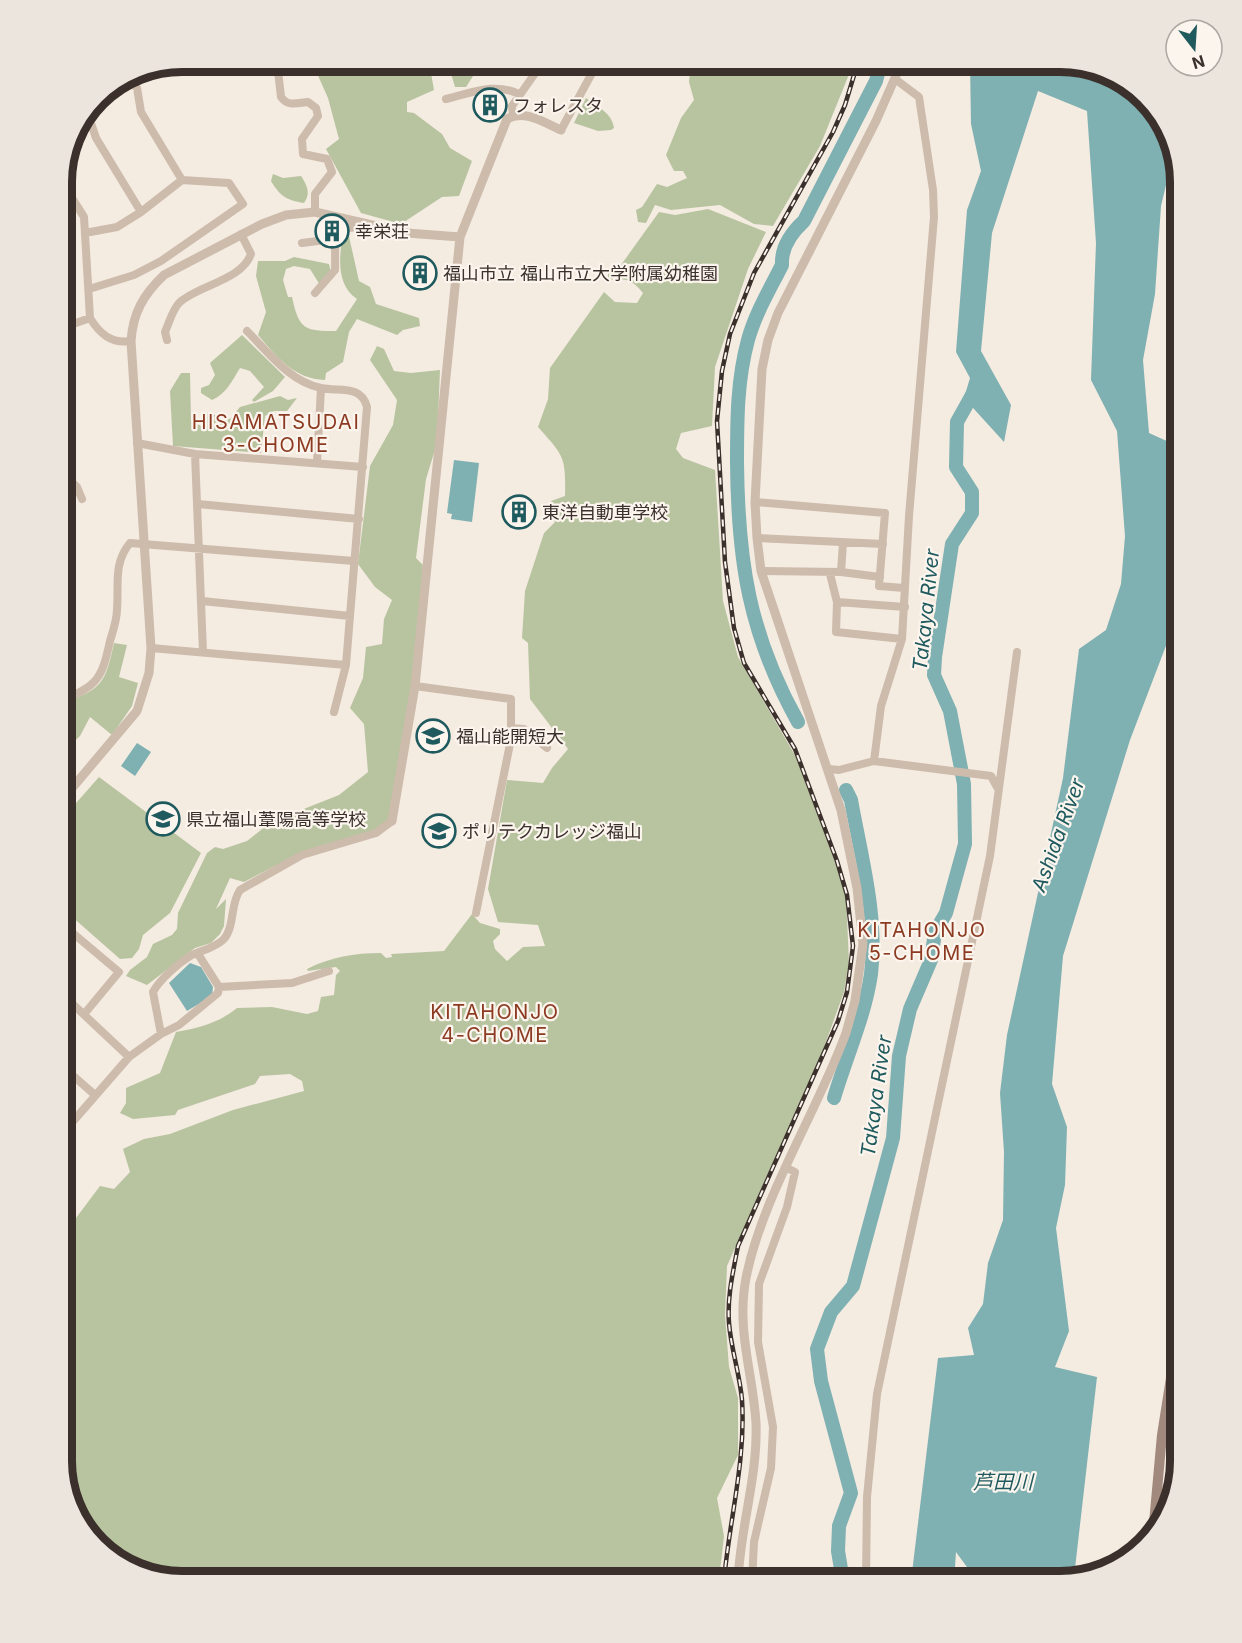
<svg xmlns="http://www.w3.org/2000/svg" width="1242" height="1643" font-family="Inter,'Noto Sans JP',sans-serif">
<rect width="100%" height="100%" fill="#f4ebe1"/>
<path fill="#b8c4a0" d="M312,62h170l-16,25h-11l-5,-17 -19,3 3,17 -27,12v10l7,1 28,21 8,14 22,13 -13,35 -17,1 -41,27 -40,-11 -35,-64 13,-10 -11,-41z
M691,62h163l-34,84 -47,80 -19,-2 -34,-19 -49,5 -16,-5 -9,18 -8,-1 -2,-12 6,-3 15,-23 10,3 20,-9 -4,-7h-9l-8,-16 15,-37 13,-18 -5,-18z
M586,98c11,8 26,15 28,30l-3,2 -13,1 -24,-8z
M273,174l10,4 18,-2c6,9 10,17 3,27 -18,-3 -24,-7 -33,-22z
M708,209l58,23 -18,37 -33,98 -3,59 -31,7 -5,16 7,9 32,12 8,131 15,56 58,100 40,106 10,33 3,66 -5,30 -21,58 -96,216 -2,49 4,52 9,31v57l-21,43 7,38 -4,35 -9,10h-530l-59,-15 -40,-38 -20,-67v-207l5,-24 33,-44 14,3 16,-17 -7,-23 21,-10 26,-5 63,-24 71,-19 -2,-10 -12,-7 -30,2 -5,8 -77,26 -3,5 -42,4 -13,-6 6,-10v-15l34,-15 16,-41c22,-4 43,-9 61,-24l35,-1 35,7 11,-3 3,-14 13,-2 2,-20 4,-4 -4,-4 -28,4 -1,-2c24,-12 47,-16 74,-16l5,5 6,-1 -1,-3 53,-3 28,-37 8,9 20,6v5l-7,7 2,8 12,12 16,-14 22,-1 -7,-21 -40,-3 -10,-33 19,-109 36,3 9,-15 16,-19 -38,-50 -2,-56 -6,-5 3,-47 19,-58 11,-11 -8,-14 4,-7 14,-5c1,-39 -1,-40 -27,-69l10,-28 2,-31 54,-76 11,10 22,1 6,-10c-11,-14 -17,-15 -35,-13v-7l13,-8 38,-53 16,3z
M348,232l11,49 11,6 6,17 43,14 1,8 -17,4 -6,5 -40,-16 -8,13 -6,30 -17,11 -1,7c-31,-1 -48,-23 -67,-45l8,-23 -10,-36 2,-15h27l9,-4 35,7 2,9 -11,12 -10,-16 -16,-3 -8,3 -3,11 5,17h4c7,33 13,34 44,34l21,-32c-21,-14 -18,-42 -14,-65z
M242,335l43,42 -12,14 -19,11 -2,-2 12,-13 -14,-16 -10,-3c-8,13 -14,26 -28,32l-11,-7v-5l8,-3 6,-10 -5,-12z
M377,346l7,3 10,22 17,2 29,-3 -3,73 -11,36 -10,79 7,7 -10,121 -22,133 -17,12 -74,22 -56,29 -14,-4 -14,31 10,-10 -2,27 -4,8 -9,9 -16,5 -48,37 -21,-9 4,-6 17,-13 6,-13 19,-9 5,-6 1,-16 29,-60 8,-6 8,2 24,-8 24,-19 68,-27 29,-23 -4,-48 -14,-16 13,-30 3,-31 16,-3 2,-25 8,-19 -17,-13 -17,-23 12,-98 23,-41 4,-25 -27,-40z
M181,373h9l1,49 14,5 -1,-10 4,-4 22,6 10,-12 40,-11 8,4 9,-2 -10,13h-13l-9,5 -4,37 -88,-7 -3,-55z
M114,643l13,2 -8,32 19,6 -6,23 -20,29 -22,-18 -10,19 -18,17v-49c40,-16 43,-19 52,-61z
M99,777l102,76 -31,60 -27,22 -4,14 -7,9 -12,1 -58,-51v-89z"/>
<path fill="#7fb0b2" d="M970,62h98l53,16 39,37 13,41 -12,50 -6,88 -12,66 6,73 31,14v162l-50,131 -67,216 -11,128 15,43 -2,58 -9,43 13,103 -14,36 42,10 -23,200 -13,4h-86v-3l-19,-26 -2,29h-43l27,-223 36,-3 -6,-27 15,-24 5,-41 15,-43 1,-68 -4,-59 7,-58 56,-257 16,-129 27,-19 15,-46 4,-48 -8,-105 -26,-51 5,-137 -9,-132 -49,-20 -46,142 -11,118 30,54 -7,37 -40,-44 6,-20 -14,-26 11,-142 14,-39 -10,-47z
M454,460l25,3 -7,59 -21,-3 1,-5 -5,-1z
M137,743l14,9 -16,24 -14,-10z
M190,963l11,4 12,20 -1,9 -25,15 -18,-28z"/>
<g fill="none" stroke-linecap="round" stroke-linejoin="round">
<path stroke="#7fb0b2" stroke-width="14" d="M798,722c-49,-88 -60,-160 -61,-259 0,-42 0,-83 11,-123 7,-26 22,-51 34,-75 -1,-17 9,-32 22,-44l72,-140 5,-19
M834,1098c12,-41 31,-82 37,-124 7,-58 -10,-118 -20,-174l-5,-10
M843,1581l-5,-30 1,-25 12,-33 -30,-112 -4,-32 14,-37 22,-26 40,-148 6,-82 11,-47 21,-49 4,-28 11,-19 19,-69 -1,-60 -14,-73 -16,-36 1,-18 17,-113 20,-31v-21l-16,-25 1,-45 19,-34"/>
<path stroke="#cdbbac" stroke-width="8" d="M277,62l4,35c7,10 16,6 27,5l8,6 2,8 -16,23 1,15 24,5 5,13 -17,22v18
M446,99c26,-6 48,-17 73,-5
M87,111l9,27 45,74
M513,115l-1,-9 31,-44
M561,130l37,-68
M62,182l22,35 6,101c10,16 21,26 41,23
M85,233l32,-6 24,-15 41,-32
M302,243l32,-4
M89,289l45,-14 27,-14 82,-57 -14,-21 -47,-3 -41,-68 -4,-24 -6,-5 -16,1
M315,293l20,-23c1,-31 -6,-48 34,-41l2,-4
M62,328l28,-10
M247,331c22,22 42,50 74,57 18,4 40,-4 46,19l-21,258 -12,47
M167,340l-2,-8c4,-9 8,-24 15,-30 19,-17 62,-22 71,-48l-10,-20
M137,443l58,11 168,13
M195,454l8,198
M317,463l4,-75
M62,473l15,14 5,12
M755,502l130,11 -6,73 25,2
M198,504l161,15
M757,538l126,6
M761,571l80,1 39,5
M841,572l2,-29
M830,574l7,28 68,5
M202,601l148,15
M837,602l-1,30 66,7
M151,648l195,17
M415,686l96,13v40l-35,174
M62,700c36,-14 40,-22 48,-59 3,-10 7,-21 7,-32 2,-23 -4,-46 13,-66l224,18
M511,728l13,1 23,19
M874,761l7,-55 21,-67 7,-123 25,-299 -1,-27 -14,-93 -24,-18
M829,769l10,1 35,-9 117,15 6,11
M62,924l57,48 -34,41
M198,954l21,33 73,-4 37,-12
M62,994l67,63
M161,1034l18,-9 39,-32 1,-6
M62,1066l33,29
M62,1134l67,-77 32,-23 -8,-42c7,-13 25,-28 37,-36 11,-6 24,-7 34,-17 11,-13 6,-35 16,-49l62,-35 74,-22 16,-12
M1163,1434l8,-8 9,-25
M752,1581l2,-39 17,-74 2,-41 -15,-85 1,-58 28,-77 8,-35 -8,-4
M866,1581l1,-84 10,-103 113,-538 27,-204"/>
<path stroke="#cdbbac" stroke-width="9" d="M62,800l75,-89 12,-38 2,-25 -20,-307c2,-28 12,-46 33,-66l98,-51 24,-9 29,-3 92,21 53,4
M392,821l23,-135 45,-449 47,-118c17,-10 38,4 54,11
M738,1581c2,-53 20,-105 18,-158 -3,-50 -20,-93 -10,-145 16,-81 71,-166 100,-245l9,-32 8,-57 -6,-56 -16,-78 -80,-239 -4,-33 -2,-36 7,-133 6,-29 10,-27 98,-192 26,-59"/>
<path stroke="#a18a7d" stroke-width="10" d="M1153,1534l9,-99 18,-114"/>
<defs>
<path id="rail" d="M724,1581c5,-60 22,-120 18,-181 -2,-25 -11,-51 -13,-77 -2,-26 4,-51 9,-77l100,-225 9,-29 6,-46 -6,-51 -10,-34 -42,-112 -51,-86 -10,-35 -9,-66 -8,-141 5,-50 8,-37 24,-61 79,-141 12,-27 13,-43"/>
</defs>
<use href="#rail" stroke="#3b302b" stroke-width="4.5"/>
<use href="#rail" stroke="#fbf5ee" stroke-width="2" stroke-dasharray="7" stroke-linecap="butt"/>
</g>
<defs>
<symbol id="building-ring" viewBox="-11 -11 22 22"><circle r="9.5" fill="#fbf5ee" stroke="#1f5a5e" stroke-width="1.5"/><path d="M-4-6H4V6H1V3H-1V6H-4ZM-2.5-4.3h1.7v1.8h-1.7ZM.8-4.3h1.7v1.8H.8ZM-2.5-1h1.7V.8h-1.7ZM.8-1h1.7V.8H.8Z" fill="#1f5a5e"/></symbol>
<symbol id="school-ring" viewBox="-11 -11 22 22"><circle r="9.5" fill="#fbf5ee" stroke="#1f5a5e" stroke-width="1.5"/><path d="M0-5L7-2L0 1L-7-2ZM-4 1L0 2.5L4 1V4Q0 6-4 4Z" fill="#1f5a5e"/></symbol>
</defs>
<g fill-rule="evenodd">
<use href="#building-ring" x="471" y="86" width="38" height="38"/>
<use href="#building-ring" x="313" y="212" width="38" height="38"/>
<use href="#building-ring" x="401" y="254" width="38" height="38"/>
<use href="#building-ring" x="500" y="493" width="38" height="38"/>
<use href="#school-ring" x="414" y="717" width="38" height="38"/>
<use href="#school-ring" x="144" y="800" width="38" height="38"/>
<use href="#school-ring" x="420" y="812" width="38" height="38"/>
</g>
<g text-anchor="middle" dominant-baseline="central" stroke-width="4.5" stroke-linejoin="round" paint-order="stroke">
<g font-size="18" fill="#3b302b" stroke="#fbf5ee" text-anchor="start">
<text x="513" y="105">フォレスタ</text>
<text x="355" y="231">幸栄荘</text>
<text x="443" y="273">福山市立 福山市立大学附属幼稚園</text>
<text x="542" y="512">東洋自動車学校</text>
<text x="456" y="736">福山能開短大</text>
<text x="186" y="819">県立福山葦陽高等学校</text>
<text x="462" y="831">ポリテクカレッジ福山</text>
</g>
<g font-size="20" letter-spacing="1.5" fill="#8c3b22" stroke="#fbf5ee">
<text x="276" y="422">HISAMATSUDAI<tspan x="276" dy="23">3-CHOME</tspan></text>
<text x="922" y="930">KITAHONJO<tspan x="922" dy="23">5-CHOME</tspan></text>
<text x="495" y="1012">KITAHONJO<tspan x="495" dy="23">4-CHOME</tspan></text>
</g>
<g font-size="20" font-style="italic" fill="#1f5a5e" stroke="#fbf5ee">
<text transform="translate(926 610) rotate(-84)">Takaya River</text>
<text transform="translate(1058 835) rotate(-70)">Ashida River</text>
<text transform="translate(876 1096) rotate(-82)">Takaya River</text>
<text x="1003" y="1482">芦田川</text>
</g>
</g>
<path d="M0 0H1242V1643H0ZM182 72H1060A110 110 0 0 1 1170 182V1461A110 110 0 0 1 1060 1571H182A110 110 0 0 1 72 1461V182A110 110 0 0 1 182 72Z" fill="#ece5de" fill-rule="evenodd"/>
<path fill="none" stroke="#3b302b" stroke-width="8" d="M182 72H1060A110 110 0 0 1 1170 182V1461A110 110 0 0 1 1060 1571H182A110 110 0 0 1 72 1461V182A110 110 0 0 1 182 72Z"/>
<g transform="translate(1194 48) rotate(163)"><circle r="28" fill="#fbf5ee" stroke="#aea6a0" stroke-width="1.5"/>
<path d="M0-4.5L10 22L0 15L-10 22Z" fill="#1f5a5e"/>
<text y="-9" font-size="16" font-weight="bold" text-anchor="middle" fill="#3b302b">N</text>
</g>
</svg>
